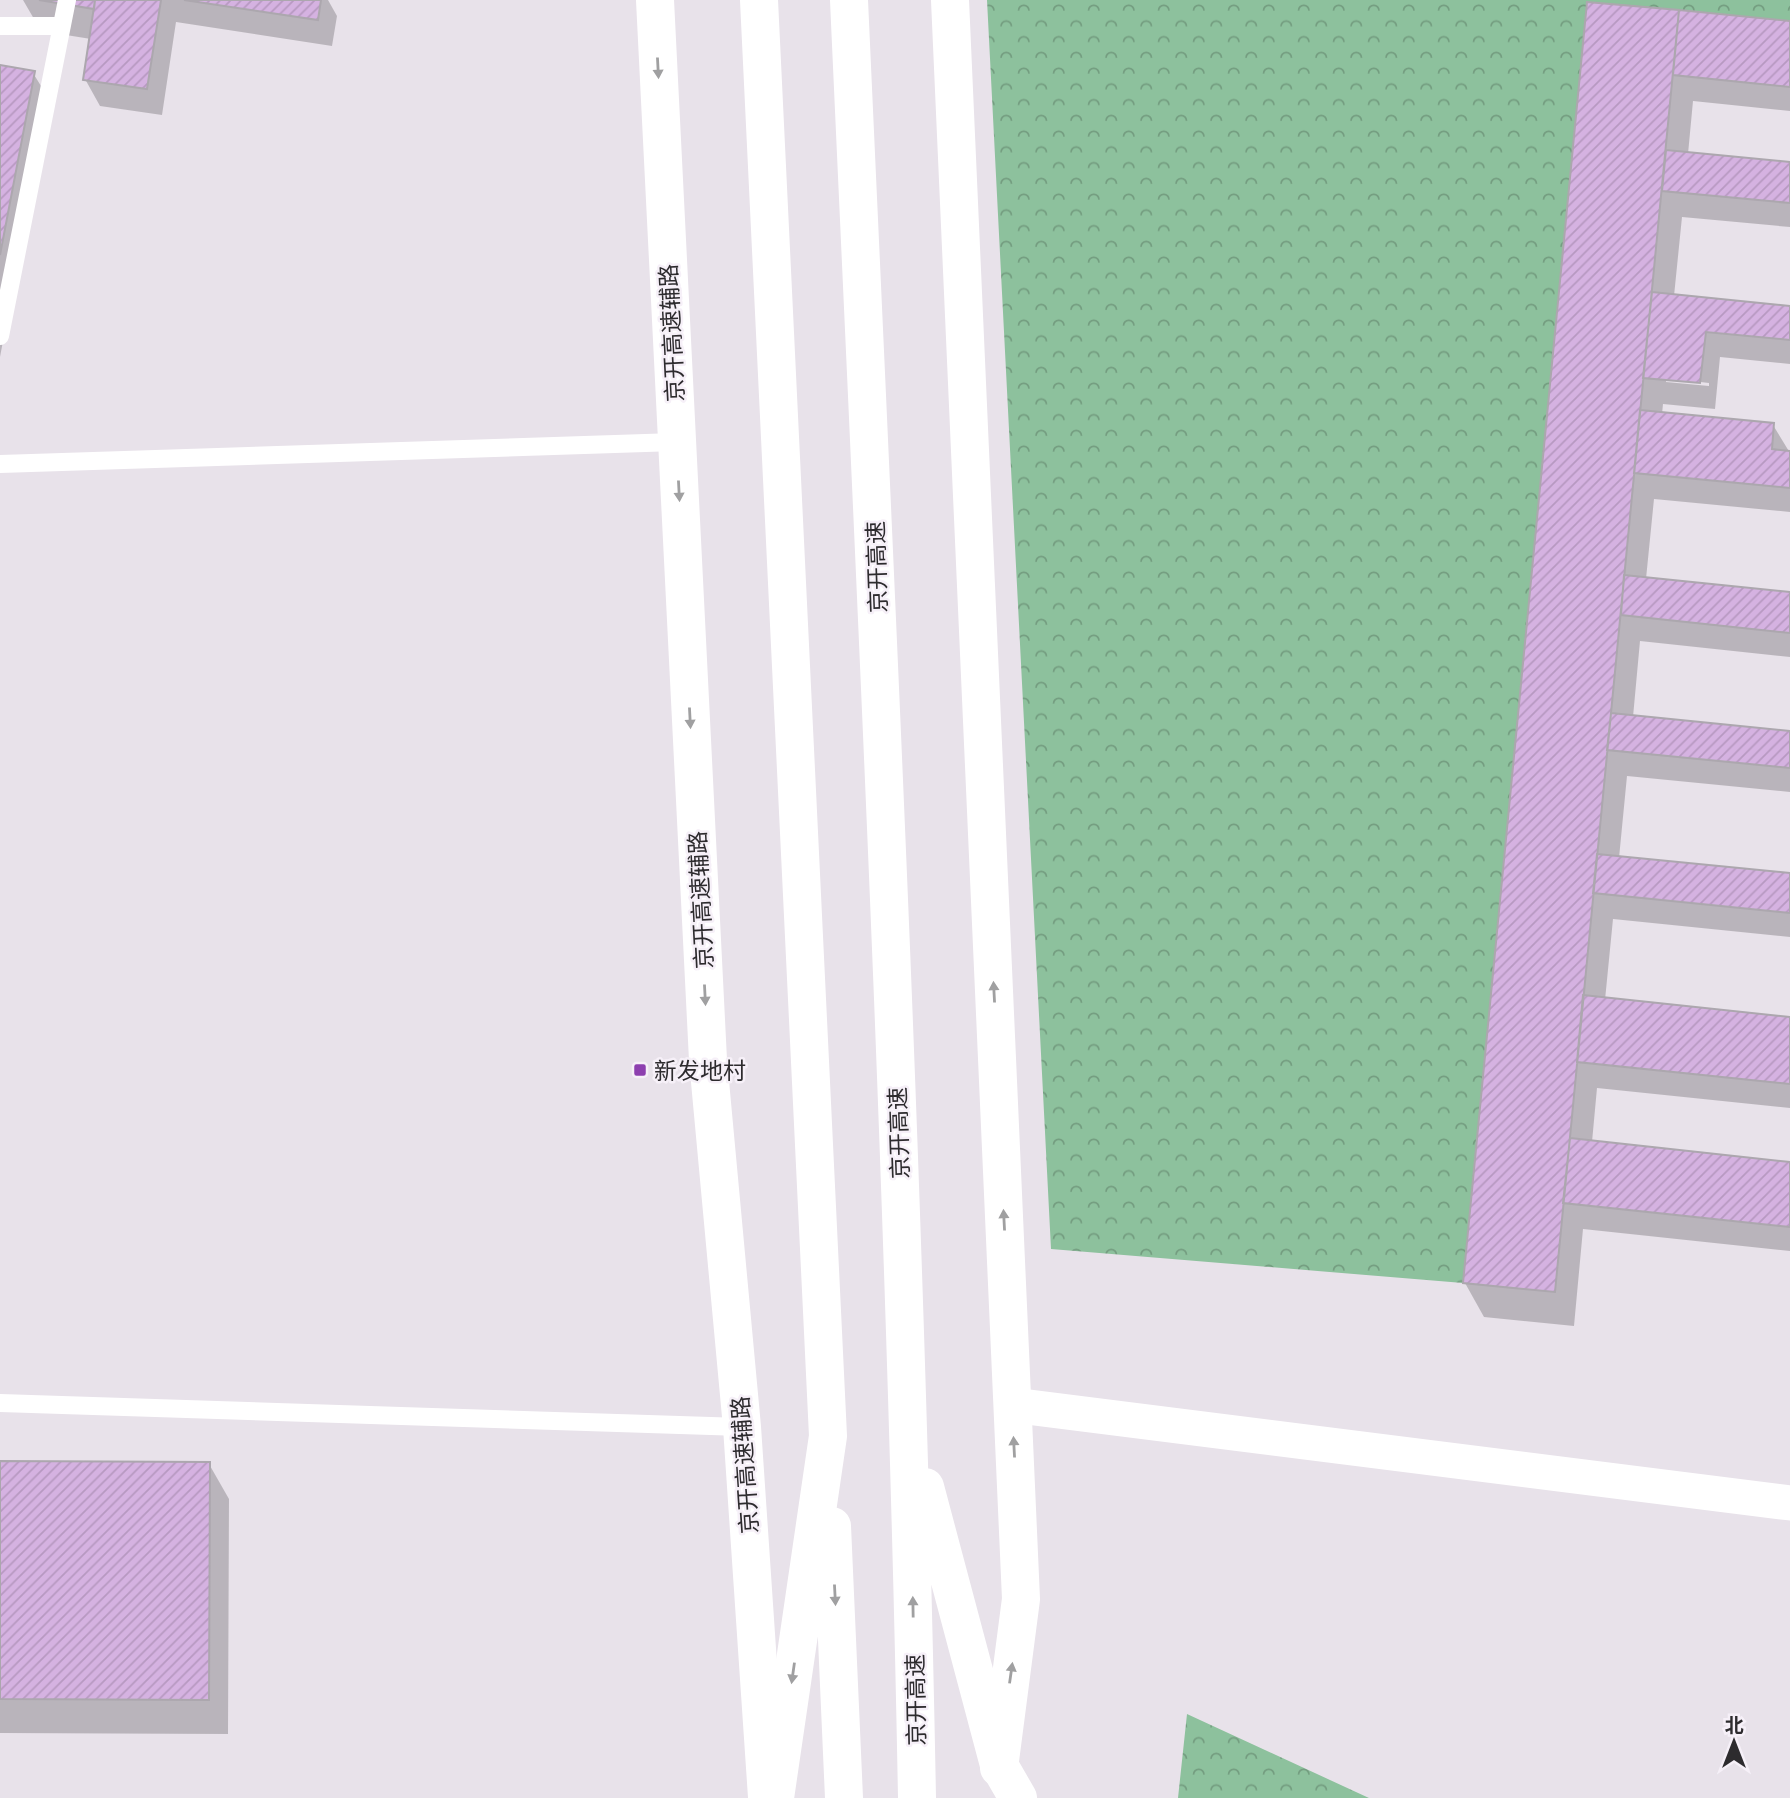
<svg xmlns="http://www.w3.org/2000/svg" width="1790" height="1798" font-family="'IBM Plex Serif','Noto Sans SC',serif">
<defs>
<pattern id="forest-crowns" width="20" height="18" patternUnits="userSpaceOnUse" patternTransform="scale(1.75)"><rect width="20" height="18" fill="#8dc19d"/><path d="M2 6a3 3 0 1 1 6 0M12 15a3 3 0 1 1 6 0" fill="none" stroke="#749d80"/></pattern>
<pattern id="building-hatch" width="6" height="6" patternUnits="userSpaceOnUse" patternTransform="scale(1.75)"><rect width="6" height="6" fill="#d5b2e1"/><path d="M-1 1l2-2M0 6l6-6M5 7l2-2" fill="none" stroke="#b799c1"/></pattern>
</defs>
<rect width="100%" height="100%" fill="#e8e2ea"/>
<path fill="url(#forest-crowns)" d="M987,0h803v21l-203,-19 -124,1281 -412,-34z
M1187,1714l182,84h-191z"/>
<path fill="#0003" fill-rule="evenodd" d="M23,0h305l9,16 -5,30 -156,-24 -14,93 -62,-9 -15,-27 6,-40 -50,-8z
M1588,4l202,19v88l-97,-10 -5,53 102,9v64l-108,-10 -8,79 116,12v56l-70,-7 -5,52 -52,-5 -1,10 111,11 17,28v59l-136,-13 -8,80 144,15v63l-150,-16 -7,76 157,16v59l-163,-16 -8,82 171,17v62l-177,-18 -8,81 185,19v89l-193,-20 -5,54 198,21v88l-207,-22 -9,97 -90,-9 -19,-34zM1666,378l43,5v3l-43,-4z
M0,67l33,6 16,26 -49,258z
M0,1463l209,1 20,35 -1,235 -228,-1z"/>
<path fill="url(#building-hatch)" stroke="#aca7ae" stroke-width="2" d="M39,0h56l-1,9z
M95,0h66l-14,89 -64,-9z
M184,0h137l-3,20z
M1587,2l92,8 -124,1282 -92,-9z
M1679,10l111,11v66l-117,-12z
M0,65l35,6 -35,184z
M1666,150l124,12v41l-128,-12z
M1652,292l138,14v34l-84,-8 -6,51 -57,-5z
M1640,410l134,13 -2,26 18,2v37l-156,-15z
M1624,575l166,17v41l-169,-18z
M1611,713l179,18v37l-183,-18z
M1597,854l193,19v40l-197,-20z
M1583,995l207,22v67l-213,-22z
M1570,1138l220,24v65l-227,-24z
M0,1461l210,1 -1,238 -209,-1z"/>
<g fill="none" stroke-linecap="round" stroke-linejoin="round">
<path stroke="#fff" stroke-width="18" d="M0,26h62
M0,336l67,-336
M0,464l676,-22
M0,1403l742,24"/>
<path stroke="#fff" stroke-width="35" d="M1012,1405l778,98"/>
<path stroke="#fff" stroke-width="38" d="M655,0l53,1060 34,367 25,370
M950,0l71,1599 -22,169"/>
<path stroke="#fff" stroke-width="38" d="M999,1765l19,33"/>
<path stroke="#fff" stroke-width="38" d="M759,0l69,1436 -53,362
M849,0c27,599 57,1198 68,1798
M925,1487l74,278
M832,1526l12,272"/>
</g>
<defs><path id="oneway-solid" d="M-6-.8H1V-3.2L6.5 0L1 3.2V.8H-6Z" transform="scale(1.75)"/></defs>
<g fill="#a0a0a1">
<use href="#oneway-solid" transform="translate(658 68) rotate(87)"/>
<use href="#oneway-solid" transform="translate(679 491) rotate(87)"/>
<use href="#oneway-solid" transform="translate(690 718) rotate(87)"/>
<use href="#oneway-solid" transform="translate(994 992) rotate(-93)"/>
<use href="#oneway-solid" transform="translate(705 995) rotate(87)"/>
<use href="#oneway-solid" transform="translate(1004 1220) rotate(-93)"/>
<use href="#oneway-solid" transform="translate(1014 1447) rotate(-93)"/>
<use href="#oneway-solid" transform="translate(835 1595) rotate(87)"/>
<use href="#oneway-solid" transform="translate(913 1607) rotate(-91)"/>
<use href="#oneway-solid" transform="translate(793 1673) rotate(98)"/>
<use href="#oneway-solid" transform="translate(1011 1673) rotate(-82)"/>
</g>
<rect fill="#8d3faf" stroke="#f6f0f8" stroke-width="2.5" x="633" y="1063" width="14" height="14" rx="3.5"/>
<g text-anchor="middle" dominant-baseline="central" stroke-width="5" stroke-linejoin="round" paint-order="stroke">
<g font-size="23" fill="#2d2b2e" stroke="#f6f0f8">
<text transform="translate(671 333) rotate(-93)">京开高速辅路</text>
<text transform="translate(876 567) rotate(-92)">京开高速</text>
<text transform="translate(700 900) rotate(-93)">京开高速辅路</text>
<text transform="translate(898 1133) rotate(-92)">京开高速</text>
<text transform="translate(744 1465) rotate(-94)">京开高速辅路</text>
<text transform="translate(915 1700) rotate(-91)">京开高速</text>
</g>
<g font-size="23" fill="#2d2b2e" stroke="#f6f0f8" text-anchor="start">
<text x="654" y="1070">新发地村</text>
</g>
</g>
<g transform="translate(1734 1742)" stroke="#f6f0f8" stroke-width="5" paint-order="stroke">
<path d="M0-5L12 26L0 18L-12 26Z" fill="#2d2b2e"/>
<text y="-10" font-size="19" font-weight="bold" text-anchor="middle" fill="#2d2b2e">北</text>
</g>
</svg>
